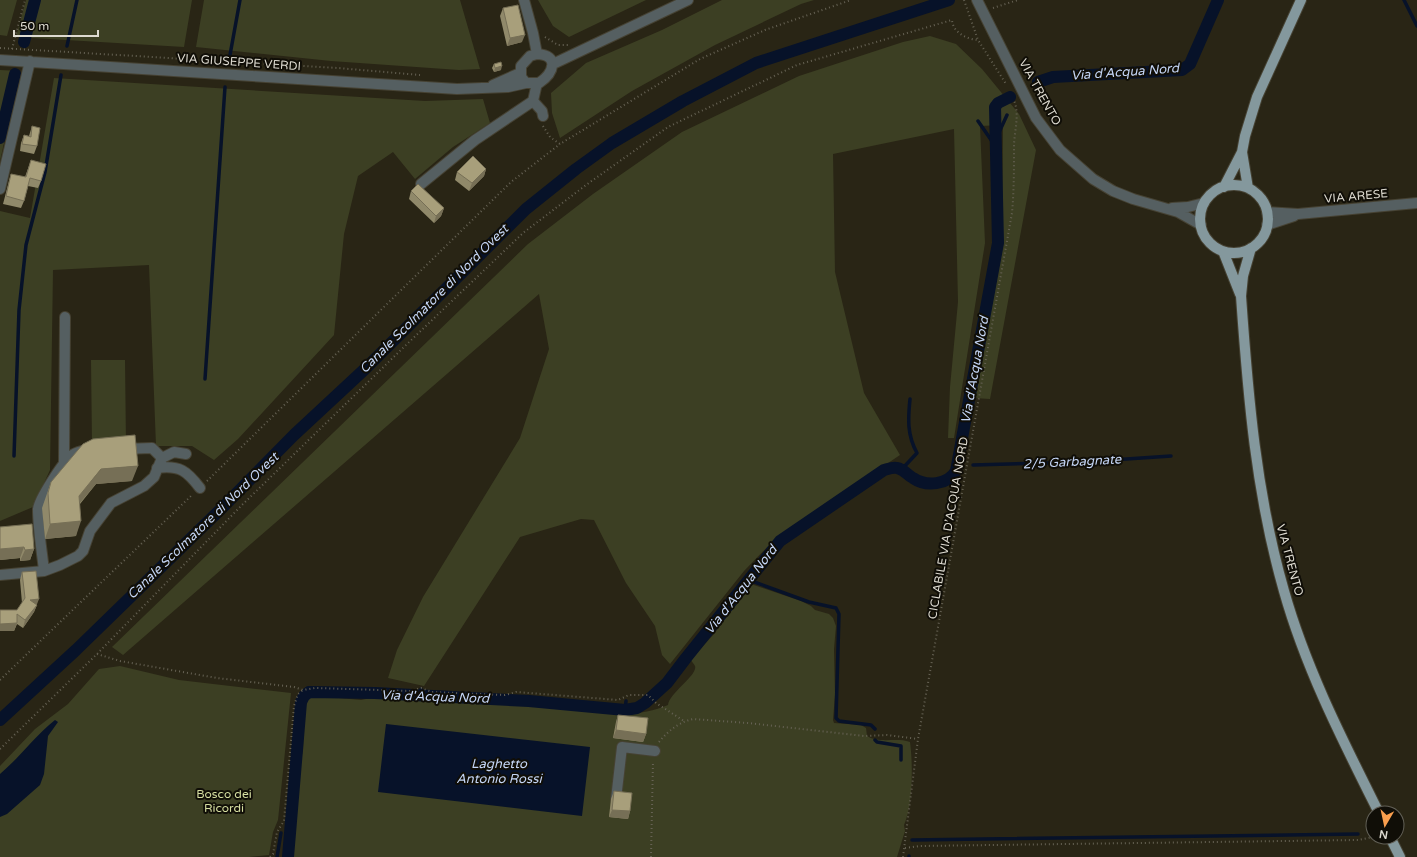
<svg xmlns="http://www.w3.org/2000/svg" width="1417" height="857" font-family="'Varela Round',sans-serif">
<rect width="100%" height="100%" fill="#292515"/>
<path fill="#3c3f23" d="M0,0h17l-10,36 -7,-1z
M26,0h166l-8,47 -168,-10z
M204,0h256l20,69 -21,1 -128,-9 -135,-14z
M538,0h108l-77,37 -16,-11z
M722,0h92l-13,4 -86,41 -83,46 -72,47 -8,-25 -1,-20 35,-30 76,-33z
M930,36l26,8 26,25 37,45 17,36 -46,249 -16,-1 28,-154 1,-119 -23,1 5,117 -31,195h-6l2,-51 8,-85 -4,-173 -121,25 2,118 29,121 36,62 -125,84 -31,32 -74,93 -8,-9 -7,-29 -29,-43 -32,-63 -13,-1 -61,18 -96,149 -36,-8 9,-28 26,-53 97,-159 29,-89 -10,-55 -416,361 -11,-8 416,-403 65,-50 89,-62 117,-56 104,-34z
M0,70l20,1 -20,90z
M54,78l371,23 58,-2 7,24 -37,24 -38,32 -22,-27 -35,24 -14,58 -10,101 -96,104 -24,21 -22,-14h-36l-7,-181 -96,5 -3,200 -17,37 -33,14v-310l30,7z
M91,360h34l1,85h-34z
M751,584l50,17 10,5 4,4 14,4 4,4 3,8 -2,23 1,46 -2,25 1,3 27,2 5,3 1,8c13,8 29,1 43,6 3,21 3,63 -6,83l1,6 -8,26h-604l5,-61v-26l5,-19 1,-36 4,-18 9,-1 44,4 15,-3 47,4h52l119,9c23,6 52,5 74,-5 1,-12 30,-30 27,-39 -1,-2 -3,-4 -4,-6l2,-3 21,-23z
M120,666l59,14 112,13 -13,127 -5,12 -4,23 -20,2h-249v-91l35,-37 33,-25 31,-35z"/>
<path fill="#071229" d="M55,720l3,2 -10,14 -4,38 -4,11 -33,29 -7,3v-43c20,-17 35,-38 55,-54z
M386,724l204,23 -8,69 -204,-24z"/>
<g fill="none" stroke-linecap="round" stroke-linejoin="round">
<path stroke="#071229" stroke-width="3.5" d="M1404,0l13,26
M67,46l10,-46
M230,55l10,-55
M978,121l18,26
M996,139l11,-24
M205,379l20,-292
M14,456l5,-146 7,-65 19,-73 16,-97
M957,464h4
M973,465l109,-3 89,-6
M902,469l15,-16c-10,-18 -9,-34 -7,-54
M749,580l60,22 27,6 3,6 -3,104 3,3 32,4 4,4
M421,695v-6
M625,710l1,-9
M875,740l2,2 24,4v14
M912,840l446,-6
M277,857l4,-24
M909,857v-1"/>
<path stroke="#071229" stroke-width="12" d="M24,42l11,-42
M1038,82l15,-5 129,-7 8,-6 28,-64
M0,138l15,-64
M0,720l76,-70 146,-142 72,-73 72,-67 160,-159 50,-40 36,-26 71,-42 73,-38 193,-63
M288,857l13,-155 3,-6 5,-4 66,1 154,8 96,9 12,-2 8,-5 22,-20 19,-25 94,-117 104,-71c4,-1 9,-3 13,-2 7,1 10,7 16,10 13,9 35,7 43,-7l42,-228 -3,-136 3,-4 12,-6"/>
<defs>
<path id="minor" d="M524,0l9,33 4,21
M977,0l59,118 24,32 33,29 20,12 20,8 45,13 23,13
M537,54c23,1 17,19 2,29h-13l-5,-6v-11l9,-10z
M0,60l457,29 51,-2 18,-4
M553,64l135,-64
M537,83l-4,18 9,10 1,5
M493,85l27,-12
M421,184l54,-44 58,-39
M0,189l30,-128
M1172,208l16,-1 16,-4
M1267,212l31,2 119,-11
M1267,225l27,-9
M123,449l29,-1 10,10
M64,464l1,-147
M157,468c23,-3 30,3 43,20
M44,571c-2,-20 -6,-41 -6,-62 1,-10 25,-47 34,-54 5,-3 9,-4 15,-5
M0,575l44,-4 16,-6 18,-9 5,-5 7,-20 21,-28 33,-17 10,-9 8,-19 12,-6 12,2
M616,799l6,-52 33,4"/>
<path id="major" d="M1242,152l6,36
M1200 219a34 34 0 1 1 68 0a34 34 0 1 1-68 0Z
M1224,187l18,-35 3,-16 12,-39 44,-97
M1251,248l-8,28 -2,20c7,100 15,198 43,295 22,78 59,150 95,222
M1223,251l17,43
M1390,837l10,20"/>
</defs>
<use href="#minor" stroke="#464233" stroke-width="12"/>
<use href="#major" stroke="#464233" stroke-width="12"/>
<path stroke="#666254" stroke-width="2" stroke-dasharray="1 3" stroke-linecap="butt" d="M964,0l14,40 28,44
M993,8l25,-8
M545,37l13,8h11
M0,48l338,20 82,7
M12,49l13,-49
M543,126l7,11 10,7 140,-85 65,-29 86,-30
M207,481l304,-299 49,-38
M97,654l23,7 97,17 77,9 9,3 12,-2 95,3 11,-3 11,4 73,3 11,-3 102,8 11,-5h19l8,8 28,18
M0,680l192,-185
M659,742c9,-11 20,-20 34,-23l55,4 116,13 23,-1 31,4
M0,749l97,-95 145,-149 163,-159 118,-113 63,-48 82,-58 129,-62 155,-45c1,13 15,19 26,20
M905,848l15,-2 438,-6 15,-3
M270,857l3,-3 4,-22 7,-11 10,-115 4,-12 5,-4
M651,857l2,-96
M903,857l15,-118 94,-526c2,-22 2,-44 2,-66 0,-16 6,-31 0,-47"/>
<use href="#minor" stroke="#555f61" stroke-width="10"/>
<use href="#major" stroke="#84989d" stroke-width="10"/>
</g>
<path fill="#90896a" d="M503,8l19,34 -15,4 -7,-30z
M494,64l7,6 -7,2 -2,-4z
M32,126l5,20 -3,8 -14,-3 1,-8 3,-8 5,1z
M31,160l10,21 -3,7 -10,-2 -4,15 -3,7 -18,-4 6,-23 2,-7 14,3z
M486,169l-2,7 -15,15 -14,-11 2,-8z
M411,191l33,17 -3,8 -7,7 -25,-24z
M132,481l-36,3 -16,20 -4,32 -31,3 -3,-31 9,-26z
M0,527l34,22 -4,11 -10,1v-3l-20,2z
M22,572l15,33 -3,7 -11,16 -6,-4 -3,7h-14v-21h17l5,-7 -2,-23z
M618,715l28,19 -3,8 -30,-4 3,-16z
M614,791l16,20 -2,8 -19,-2 2,-18z"/>
<path fill="#766f56" d="M525,35l-3,7 -15,4 3,-8z
M502,66l-1,4 -7,2 1,-4z
M486,169l-2,7 -15,15 3,-8z
M444,208l-3,8 -7,7 2,-7z
M138,466l-6,15 -36,3 -23,27 6,-15 22,-27z
M81,521l-5,15 -31,3 5,-15z
M24,547l-4,11 -20,2v-11z
M34,549l-4,11 -10,1 5,-11z
M39,599l-5,13 -11,16 7,-28z
M17,623l-3,8h-14v-7z
M616,730l30,4 -3,8 -30,-4z
M612,810l18,1 -2,8 -19,-2z"/>
<path fill="#a89f7b" stroke="#766f56" d="M518,5l7,30 -15,3 -7,-30z
M501,62l1,4 -7,2 -1,-4z
M32,126l8,2 -3,18 -15,-2 2,-9 7,2z
M473,156l13,13 -14,14 -15,-11z
M31,160l15,4 -5,17 -11,-3 -6,23 -18,-5 5,-22 15,3z
M418,184l26,24 -8,8 -25,-25z
M135,435l3,31 -37,3 -22,27 2,25 -31,3 -2,-31 3,-11 32,-38 10,-5z
M32,524l2,25 -9,1 -1,-3 -24,2v-22z
M36,571l3,28 -9,1 7,5 -12,15 -8,-6v9l-17,1v-14h17l8,-12 -3,-26z
M618,715l30,3 -2,16 -30,-4z
M614,791l18,2 -2,18 -18,-1z"/>
<g text-anchor="middle" dominant-baseline="central" stroke-width="4" stroke-linejoin="round" paint-order="stroke">
<g font-size="12" fill="#dddad0" stroke="#100e07">
<text transform="translate(239 62) rotate(4)">VIA GIUSEPPE VERDI</text>
<text transform="translate(1040 92) rotate(61)">VIA TRENTO</text>
<text transform="translate(1356 196) rotate(-5)">VIA ARESE</text>
<text transform="translate(948 528) rotate(-80)">CICLABILE VIA D’ACQUA NORD</text>
<text transform="translate(1290 560) rotate(75)">VIA TRENTO</text>
</g>
<g font-size="12" fill="#d6dea1" stroke="#100e07">
<text x="224" y="794">Bosco dei<tspan x="224" dy="14">Ricordi</tspan></text>
</g>
<g font-size="13" font-style="italic" fill="#c5d6f6" stroke="#100e07">
<text transform="translate(1125 72) rotate(-4)">Via d'Acqua Nord</text>
<text transform="translate(434 299) rotate(-45)">Canale Scolmatore di Nord Ovest</text>
<text transform="translate(975 370) rotate(-80)">Via d'Acqua Nord</text>
<text transform="translate(1072 462) rotate(-3)">2/5 Garbagnate</text>
<text transform="translate(203 526) rotate(-44)">Canale Scolmatore di Nord Ovest</text>
<text transform="translate(741 590) rotate(-52)">Via d'Acqua Nord</text>
<text transform="translate(435 697) rotate(2)">Via d'Acqua Nord</text>
<text x="499" y="764">Laghetto<tspan x="499" dy="15">Antonio Rossi</tspan></text>
</g>
</g>
<g transform="translate(1385 825) rotate(189)"><circle r="19" fill="#100e07" stroke="#626057"/>
<path d="M0-3L7 15L0 10L-7 15Z" fill="#fa9f4e"/>
<text y="-6" font-size="11" font-weight="bold" text-anchor="middle" fill="#dddad0">N</text>
</g>
<path d="M14 30v6h84v-6" fill="none" stroke="#dddad0" stroke-width="2"/>
<text x="20" y="30" font-size="12" fill="#dddad0" stroke="#100e07" stroke-width="3" paint-order="stroke">50 m</text>
</svg>
